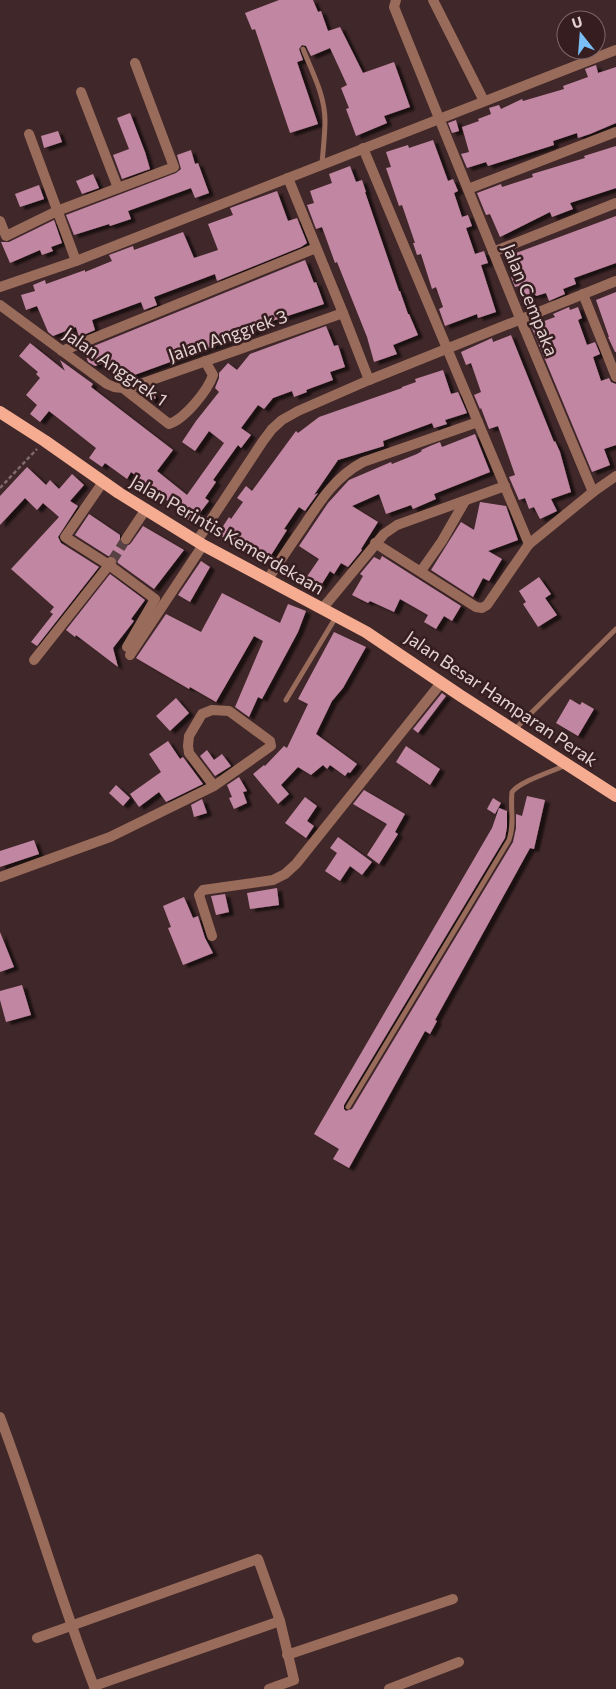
<svg xmlns="http://www.w3.org/2000/svg" width="616" height="1689" font-family="Commissioner,sans-serif">
	<style>
		.building { fill: #c186a2; filter: url(#shadow) }
		.lines { fill: none; stroke-linecap: round; stroke-linejoin: round }
		.street-tunnel { stroke: #584142; stroke-width: 10; stroke-dasharray: 10 5; stroke-linecap: butt }
		.path { stroke: #806a6c; stroke-width: 2.5; stroke-dasharray: 4 2.5; stroke-linecap: butt }
		.lane { stroke: #996b5a; stroke-width: 5 }
		.street { stroke: #996b5a; stroke-width: 10 }
		.primary { stroke: #f6ac90; stroke-width: 12 }
		.labels { text-anchor: middle; stroke-width: 5; stroke-linejoin: round; paint-order: stroke }
		.street-label { font-size: 18px; fill: #e3d2d2; stroke: #361d1f }
	</style>
	<defs>
		<filter id="shadow"><feDropShadow dx="5" dy="3" stdDeviation="1" flood-color="#0009"/></filter>
	</defs>
	<rect width="100%" height="100%" fill="#402729"/>
	<g class="building">
		<polygon points="279,0 313,0 318,12 321,11 328,31 340,27 363,73 394,62 410,107 384,116 387,123 356,136 346,109 349,108 341,88 347,85 330,48 311,56 306,46 302,45 299,49 303,60 297,62 318,124 290,133 255,29 252,30 245,13"/>
		<polygon points="596,65 598,73 616,67 616,123 590,134 578,138 577,133 553,141 554,145 488,166 486,162 467,168 461,154 469,152 462,127 479,121 478,119 491,114 489,108 499,105 501,109 522,99 523,101 564,89 563,86 588,77 585,69"/>
		<polygon points="130,113 145,152 150,169 122,179 113,155 129,149 117,118"/>
		<polygon points="456,120 459,131 452,133 448,123"/>
		<polygon points="58,131 62,142 44,148 41,136"/>
		<polygon points="433,140 448,181 453,179 458,191 454,193 462,217 468,215 472,226 466,228 475,254 484,251 488,263 481,265 496,312 478,318 477,314 445,326 439,309 443,307 436,287 432,289 421,254 417,255 413,243 415,243 402,205 399,206 386,168 391,167 386,152 408,145 409,148"/>
		<polygon points="616,146 616,188 570,203 573,209 552,217 550,212 500,237 490,214 486,215 477,193 501,184 502,187 533,177 532,174 585,158 584,156"/>
		<polygon points="191,150 195,164 198,163 209,193 195,198 191,188 128,211 131,219 110,226 109,224 74,235 66,215 176,173 181,169 177,155"/>
		<polygon points="350,166 356,182 362,180 366,192 365,192 399,291 400,291 408,314 409,314 418,335 393,345 397,354 374,362 367,337 337,262 335,263 322,227 316,229 307,205 314,203 310,191 332,183 329,174"/>
		<polygon points="93,174 99,188 82,194 76,181"/>
		<polygon points="39,185 44,199 20,207 15,194"/>
		<polygon points="277,191 288,221 297,218 307,243 301,247 217,281 215,274 154,297 157,305 144,310 141,302 92,320 95,330 79,337 76,327 53,336 48,332 37,306 26,310 21,295 35,291 33,285 45,280 46,284 85,270 85,272 112,261 109,255 133,246 134,250 183,232 194,258 218,250 208,224 233,215 230,208"/>
		<polygon points="616,216 616,263 574,278 576,284 563,289 565,294 549,301 546,293 536,296 535,294 523,299 519,286 515,287 511,277 515,276 508,256"/>
		<polygon points="54,220 62,243 51,247 53,251 42,255 40,250 10,263 1,242 9,242"/>
		<polygon points="305,260 314,283 316,282 324,304 260,325 261,329 118,381 110,361 95,366 88,362 84,350"/>
		<polygon points="616,292 616,352 615,352 608,337 609,337 596,300"/>
		<polygon points="569,307 570,310 578,307 582,318 578,320 587,345 595,342 600,354 593,357 601,381 609,378 611,382 616,384 616,445 604,449 610,465 592,472 531,326 555,317 553,314"/>
		<polygon points="326,326 334,346 338,345 345,367 330,372 333,380 306,390 307,392 294,397 292,391 273,398 264,409 258,405 241,428 251,435 241,448 238,445 213,480 216,482 205,498 209,501 192,523 177,512 179,510 131,472 127,479 105,463 102,467 89,458 96,448 49,411 40,422 30,414 37,405 26,395 40,378 36,374 38,372 19,356 30,343 65,371 60,360 93,384 91,387 173,450 157,471 187,495 224,443 209,431 195,451 182,442 196,421 219,392 215,388 219,378 219,373 228,363 237,370 250,354"/>
		<polygon points="511,335 554,442 555,441 560,452 571,492 551,499 557,511 540,519 534,507 529,509 525,498 519,500 509,477 515,475 498,426 489,429 481,408 480,409 474,395 481,392 471,363 466,365 461,352 492,338 493,342"/>
		<polygon points="443,370 451,394 458,392 467,413 445,420 447,424 434,428 432,423 383,441 384,446 338,460 314,495 318,493 305,511 299,507 284,529 287,530 268,560 244,544 241,549 218,534 229,517 231,519 243,502 237,498 246,486 252,491 296,431 298,433 319,417 402,388 402,387 416,382 415,379"/>
		<polygon points="150,388 156,398 151,401 140,393"/>
		<polygon points="475,434 490,472 434,494 436,499 413,509 411,505 386,514 379,494 352,506 378,522 361,549 362,550 348,567 341,563 334,574 330,571 320,587 306,578 319,559 299,546 328,503 349,480 391,462 392,464 417,454 422,451 421,450 430,446 440,442 442,447"/>
		<polygon points="27,467 46,485 50,480 59,489 72,474 84,485 70,501 78,506 58,537 61,543 99,567 37,646 31,642 53,614 50,612 54,607 11,569 59,517 43,503 37,510 25,498 0,525 0,496"/>
		<polygon points="480,502 506,506 518,540 488,551 502,559 489,581 483,578 473,597 431,570 461,522 474,530"/>
		<polygon points="89,514 120,535 120,542 123,545 129,545 131,543 143,526 184,550 154,589 118,563 115,557 108,556 75,535"/>
		<polygon points="382,556 461,606 452,621 444,616 436,629 424,622 428,615 400,599 394,612 370,601 368,603 352,595 363,576 360,574 374,557 380,560"/>
		<polygon points="201,561 210,567 190,602 178,595"/>
		<polygon points="110,574 145,600 131,619 134,621 113,648 118,667 76,635 75,637 66,630"/>
		<polygon points="539,577 551,594 545,598 557,615 538,627 523,604 526,602 519,591"/>
		<polygon points="222,593 280,623 288,604 306,611 298,632 262,699 258,697 249,717 235,707 263,641 254,636 216,702 190,687 189,689 136,658 166,614 201,632"/>
		<polygon points="334,632 366,647 343,688 332,701 316,734 357,764 350,773 348,772 345,776 330,765 327,769 323,765 311,775 298,767 281,785 289,794 278,804 253,774 264,765 265,766 284,746 287,748 308,704 298,699"/>
		<polygon points="442,693 446,696 418,733 413,729"/>
		<polygon points="176,698 189,713 170,731 156,716"/>
		<polygon points="570,699 580,705 582,702 594,709 578,736 556,723"/>
		<polygon points="168,741 180,759 183,757 203,784 166,802 159,792 139,807 130,794 161,772 149,754"/>
		<polygon points="406,746 440,769 430,785 396,762"/>
		<polygon points="207,750 214,760 222,754 231,766 215,776 200,756"/>
		<polygon points="239,777 247,791 243,792 247,803 234,809 229,798 232,797 227,785"/>
		<polygon points="116,785 130,798 123,806 109,793"/>
		<polygon points="364,790 405,814 395,832 398,834 379,864 367,855 387,824 353,804"/>
		<polygon points="527,796 545,800 534,849 530,848 435,1020 437,1021 430,1034 425,1031 349,1168 333,1159 339,1149 314,1134 492,828 499,808 507,811 507,827 505,838 344,1105 344,1109 346,1111 352,1109 513,842 516,828 516,814 522,816"/>
		<polygon points="305,797 317,806 307,821 314,826 306,838 285,823"/>
		<polygon points="493,798 501,803 495,814 487,809"/>
		<polygon points="202,799 207,813 194,817 191,805"/>
		<polygon points="338,837 372,862 362,875 350,866 340,881 325,871 337,853 330,848"/>
		<polygon points="34,840 39,854 0,867 0,851"/>
		<polygon points="277,888 279,905 250,909 247,893"/>
		<polygon points="225,894 229,912 216,915 211,896"/>
		<polygon points="184,897 193,918 198,916 205,938 213,953 183,965 168,928 171,927 163,906"/>
		<polygon points="0,932 14,967 0,972"/>
		<polygon points="22,985 31,1015 6,1022 0,1000 0,991"/>
	</g>
	<g class="lines">
		<polyline class="street-tunnel" points="112,561 126,539"/>
		<polyline class="path" points="0,488 37,449"/>
		<g class="lane">
			<path d="M303,49c9,23 22,46 22,72 0,14 -2,29 -3,43"/>
			<polyline points="286,700 336,617"/>
			<polyline points="514,730 616,629"/>
			<path d="M348,1107l161,-267c6,-17 1,-31 3,-48 9,-11 39,-20 54,-27"/>
		</g>
		<g class="street">
			<polyline points="396,0 394,7 520,318 593,492"/>
			<polyline points="433,0 484,101"/>
			<polyline points="81,92 118,188"/>
			<polyline points="29,134 76,261"/>
			<polyline points="363,148 529,544"/>
			<polyline points="288,178 343,313 369,380"/>
			<polyline points="468,189 616,132"/>
			<polyline points="0,221 6,236 57,211 174,167 135,63"/>
			<polyline points="493,252 616,203"/>
			<polyline points="0,287 76,261 616,50"/>
			<polyline points="583,294 616,377"/>
			<path d="M0,305l107,79 7,3 9,1 46,36c16,-5 39,-34 44,-49l-8,-14"/>
			<polyline points="62,351 316,248"/>
			<polyline points="123,388 129,388 343,313"/>
			<polyline points="126,539 146,509"/>
			<polyline points="197,541 263,441 272,429 282,420 298,411 369,380 616,281"/>
			<polyline points="375,543 476,607 482,608 487,605 529,544 593,492 616,476"/>
			<polyline points="111,562 109,565 155,599 127,647"/>
			<polyline points="421,571 442,541 465,501"/>
			<path d="M268,579c12,-18 23,-35 35,-52 17,-26 32,-50 60,-65l115,-40"/>
			<polyline points="322,609 384,534 397,525 505,486"/>
			<polyline points="130,655 203,545"/>
			<polyline points="34,660 109,565 65,537 103,482"/>
			<polyline points="0,877 110,837 214,786 271,746 270,741 229,711 212,710 202,714 189,736 188,746 189,753 214,786"/>
			<polyline points="212,936 199,895 203,890 273,880 285,874 296,864 441,683"/>
			<path d="M0,1417c34,90 60,182 95,272"/>
			<polyline points="37,1638 258,1559 280,1621 294,1680 269,1689"/>
			<polyline points="287,1655 453,1599"/>
			<polyline points="94,1686 280,1621"/>
			<polyline points="389,1689 459,1662"/>
		</g>
		<polyline class="primary" points="0,412 45,441 119,493 203,545 366,632 461,696 616,796"/>
	</g>
	<g class="labels">
		<g class="street-label">
			<text transform="translate(530 300) rotate(68)" y="6">Jalan Cempaka</text>
			<text transform="translate(228 336) rotate(-19)" y="6">Jalan Anggrek 3</text>
			<text transform="translate(115 367) rotate(35)" y="6">Jalan Anggrek 1</text>
			<text transform="translate(227 535) rotate(30)" y="6">Jalan Perintis Kemerdekaan</text>
			<text transform="translate(501 699) rotate(34)" y="6">Jalan Besar Hamparan Perak</text>
		</g>
	</g>
	<g transform="translate(581 35) rotate(343)"><circle r="24" fill="#361d1f" stroke="#7b6567"/>
	<path d="M0-4L9 19L0 12L-9 19Z" fill="#7abff8"/>
	<text y="-8" font-size="14" font-weight="bold" text-anchor="middle" fill="#e3d2d2">U</text>
	</g>
</svg>
